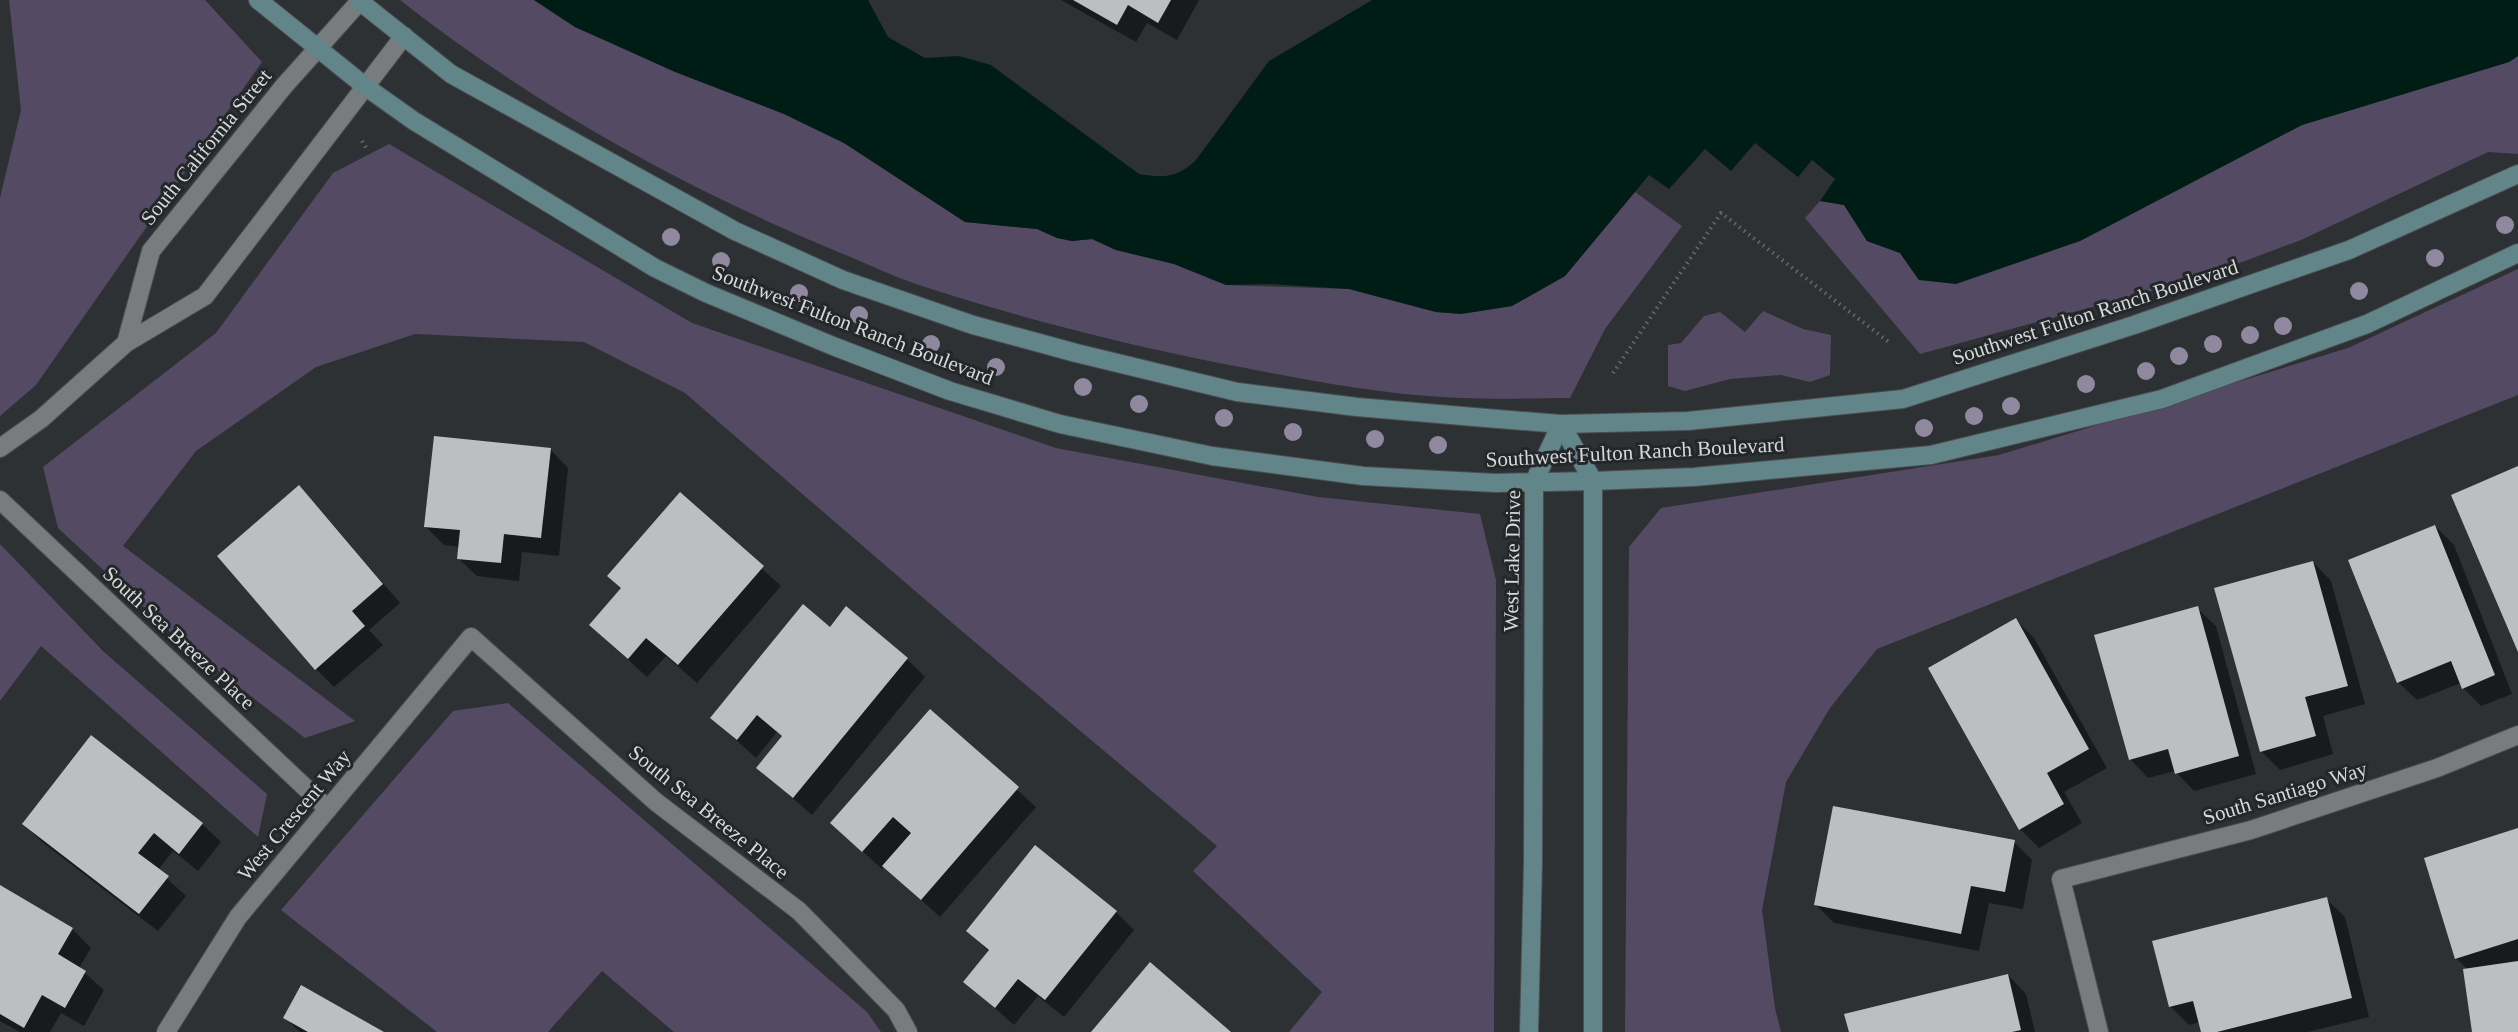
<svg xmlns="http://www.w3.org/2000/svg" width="2518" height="1032" font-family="Georgia,serif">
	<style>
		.green { fill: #554a64 }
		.water { fill: #001d15 }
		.shadow { fill: #0007 }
		.building { fill: #bcbec1 }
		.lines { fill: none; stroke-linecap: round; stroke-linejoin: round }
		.street-casing { stroke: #4c4e50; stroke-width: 20 }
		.secondary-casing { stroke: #4c4e50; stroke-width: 20 }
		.path { stroke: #676a6c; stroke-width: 4; stroke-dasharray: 1.5 4.5; stroke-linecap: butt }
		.street { stroke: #797c7f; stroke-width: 18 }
		.secondary { stroke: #62858a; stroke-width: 18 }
		.tree { fill: #8f889f }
		.labels { text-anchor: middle; stroke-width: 6; stroke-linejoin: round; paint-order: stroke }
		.street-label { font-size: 21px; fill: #d6d8d9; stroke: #242729 }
	</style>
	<rect width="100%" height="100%" fill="#2e3133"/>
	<g class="green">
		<polygon points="9,0 205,0 262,62 36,385 0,416 0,198 21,110"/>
		<path d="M400,0h134l41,27 209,87 60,29 121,79 72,7 20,9 15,3 20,-2 24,11 58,14 52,21 123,4 87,23 25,2 51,-8 53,-30 70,-84 47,34 -77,103 -35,69c-42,0 -85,2 -127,-1 -75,-4 -150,-20 -224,-34 -99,-20 -198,-45 -294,-76 -32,-10 -63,-26 -94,-38 -153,-64 -300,-146 -431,-249z"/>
		<polygon points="2518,56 2518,154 2488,152 2301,240 2202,277 1920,354 1805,218 1820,201 1844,205 1867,241 1900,253 1919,280 2080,241 2302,125 2509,62"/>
		<polygon points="389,144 692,323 1056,448 1318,497 1480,514 1496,580 1494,1032 1289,1032 1322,992 1193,871 1217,846 957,627 685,393 584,342 415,334 316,367 196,451 123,546 355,721 305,738 180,641 58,528 43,467 216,333 333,173"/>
		<polygon points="2518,269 2518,395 1877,649 1830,708 1786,782 1762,910 1775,1008 1781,1032 1625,1032 1629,547 1661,508 1999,455 2348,348"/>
		<polygon points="1763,311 1803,329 1831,335 1830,375 1810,382 1781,375 1730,379 1685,391 1668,386 1668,345 1681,343 1704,316 1720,312 1745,332"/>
		<polygon points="0,544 104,652 267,794 258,837 41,646 0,701"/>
		<polygon points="508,703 867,1012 881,1032 674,1032 602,971 548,1032 437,1032 281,910 453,711"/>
	</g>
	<path class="water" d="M534,0h334l20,37 37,21 34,-2 32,9 148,109c26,4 38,4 57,-14l73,-99 103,-61h1146v56l-9,6 -207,63 -222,116 -124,43 -37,-4 -19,-27 -33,-12 -23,-36 -24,-4 15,-22 -23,-19 -14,17 -43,-34 -24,28 -26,-22 -36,40 -20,-14 -84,101 -53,30 -51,8 -25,-2 -87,-23 -81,-5 -42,1 -52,-21 -58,-14 -24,-11 -20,2 -15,-3 -20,-9 -72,-7 -121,-79 -60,-29 -109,-42 -100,-45z"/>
	<g class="shadow">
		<polygon points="1061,0 1199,0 1177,40 1147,23 1136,42"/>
		<polygon points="550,449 568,468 559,556 522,552 519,581 477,576 458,558 460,547 444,545 426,527"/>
		<polygon points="299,487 317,506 400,603 369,630 383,645 334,687 316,669"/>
		<polygon points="680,494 781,586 697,683 666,656 647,677 610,643"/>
		<polygon points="2435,526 2454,545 2512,694 2481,706 2463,688 2461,683 2417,700 2398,682"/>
		<polygon points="2313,562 2331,581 2365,704 2323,716 2333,754 2280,770 2261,751"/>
		<polygon points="2197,608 2216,626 2256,774 2194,791 2175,771 2148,778 2130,759"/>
		<polygon points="2016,620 2034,638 2107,768 2064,792 2082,823 2039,848 2020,829 1930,668"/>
		<polygon points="830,629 907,659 925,677 812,815 758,768 783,737 777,732 756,758 712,718"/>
		<polygon points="930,711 1036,807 940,917 884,866 882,869 832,823"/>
		<polygon points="91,737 202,824 221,842 198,871 173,851 158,870 186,896 158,931 42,842 24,824"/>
		<polygon points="2518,830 2518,1032 2474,1032 2468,970 2456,958"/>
		<polygon points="2014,842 2032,860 2023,909 1989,903 1979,951 1834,923 1816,905"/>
		<polygon points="0,887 72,929 91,948 79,968 104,990 84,1026 61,1013 50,1032 20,1032 0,1021"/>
		<polygon points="2326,899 2345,917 2369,1017 2308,1032 2202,1032 2200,1022 2189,1025 2170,1006"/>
		<polygon points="1116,912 1134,930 1064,1017 1038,996 1014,1025 965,982 989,952 968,931"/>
		<polygon points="2008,975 2026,994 2035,1032 1850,1032"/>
		<polygon points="285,1018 381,1032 300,1032"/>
	</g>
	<g class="building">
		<polygon points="1073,0 1171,0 1158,23 1128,5 1117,25"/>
		<polygon points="434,436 551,448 541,538 504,534 501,563 457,559 460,530 424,527"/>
		<polygon points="2518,466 2518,652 2451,495"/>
		<polygon points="299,485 383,584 352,611 365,626 315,670 217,556"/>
		<polygon points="680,492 764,566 678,665 646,638 628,659 589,625 621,588 607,576"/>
		<polygon points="2435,525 2495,675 2462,689 2451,661 2397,683 2348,560"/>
		<polygon points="2313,561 2348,686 2305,697 2316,736 2260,752 2214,588"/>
		<polygon points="803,604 830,627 846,606 908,658 793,798 756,768 782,736 757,715 737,740 710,718"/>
		<polygon points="2198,606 2239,756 2175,774 2168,749 2129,760 2094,635"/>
		<polygon points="2016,618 2089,749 2047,773 2064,804 2019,830 1928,668"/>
		<polygon points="930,709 1019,787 921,900 882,866 911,833 893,817 862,852 830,823"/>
		<polygon points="91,735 203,823 179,854 154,833 138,853 169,876 139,914 22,824"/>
		<polygon points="1833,806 2015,840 2005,892 1971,886 1961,934 1814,905"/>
		<polygon points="2518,828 2518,939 2455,959 2424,858"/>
		<polygon points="1035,845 1117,911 1045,1000 1018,979 995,1008 963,982 989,950 966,931"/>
		<polygon points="0,885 73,928 58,954 86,971 65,1008 42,995 24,1028 0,1014"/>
		<polygon points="2327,897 2352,998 2217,1032 2201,1032 2193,1001 2169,1007 2152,941"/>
		<polygon points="2518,961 2518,1032 2472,1032 2463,969"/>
		<polygon points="1150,962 1231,1032 1091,1032"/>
		<polygon points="2008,974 2021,1030 2012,1032 1849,1032 1844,1014"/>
		<polygon points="301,985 384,1032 308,1032 283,1018"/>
	</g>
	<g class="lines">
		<g class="street-casing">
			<g id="street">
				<polyline points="126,343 151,251 284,86 360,1"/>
				<polyline points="0,448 41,419 126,343 205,296 404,36"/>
				<polyline points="0,500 328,809"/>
				<polyline points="166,1032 238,917 471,637 656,802 799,911 896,1010 908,1032"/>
				<polyline points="2099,1032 2061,879 2251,830 2437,768 2518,735"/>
			</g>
		</g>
		<g class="secondary-casing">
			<g id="secondary">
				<polyline points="258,0 366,87 414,121 655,268 706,293 833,346 950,391 1060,424 1212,456 1363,476 1495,483 1593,481 1694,477 1931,455 2162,399 2367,324 2518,253"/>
				<polyline points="358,0 451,74 735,231 843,280 973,325 1076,353 1237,392 1357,407 1486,418 1561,424 1688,421 1903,399 2134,325 2349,250 2518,174"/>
				<polyline points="1561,424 1593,481 1593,1032"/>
				<polyline points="1529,1032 1533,863 1534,482 1561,424"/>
			</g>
		</g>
		<g class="path">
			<polyline points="362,141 368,151"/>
			<polyline points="1613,373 1721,213 1890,343"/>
		</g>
		<use href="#street" class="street"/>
		<use href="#secondary" class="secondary"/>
	</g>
	<g class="tree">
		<circle cx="2505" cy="225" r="9"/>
		<circle cx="671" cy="237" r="9"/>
		<circle cx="2435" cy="258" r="9"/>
		<circle cx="721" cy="261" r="9"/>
		<circle cx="2359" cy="291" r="9"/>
		<circle cx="799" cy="293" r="9"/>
		<circle cx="859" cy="315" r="9"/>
		<circle cx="2283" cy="326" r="9"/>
		<circle cx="2250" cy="335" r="9"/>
		<circle cx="931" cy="344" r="9"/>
		<circle cx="2213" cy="344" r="9"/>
		<circle cx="2179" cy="356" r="9"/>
		<circle cx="996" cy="367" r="9"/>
		<circle cx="2146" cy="371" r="9"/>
		<circle cx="2086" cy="384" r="9"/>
		<circle cx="1083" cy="387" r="9"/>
		<circle cx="1139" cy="404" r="9"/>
		<circle cx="2011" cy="406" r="9"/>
		<circle cx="1974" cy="416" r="9"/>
		<circle cx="1224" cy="418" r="9"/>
		<circle cx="1924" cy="428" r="9"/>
		<circle cx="1293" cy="432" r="9"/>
		<circle cx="1375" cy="439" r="9"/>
		<circle cx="1438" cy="445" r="9"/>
	</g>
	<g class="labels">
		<g class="street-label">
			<text transform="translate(206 147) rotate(-51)" y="7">South California Street</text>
			<text transform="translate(2095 312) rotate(-18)" y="7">Southwest Fulton Ranch Boulevard</text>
			<text transform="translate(853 325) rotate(21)" y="7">Southwest Fulton Ranch Boulevard</text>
			<text transform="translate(1635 452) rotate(-3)" y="7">Southwest Fulton Ranch Boulevard</text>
			<text transform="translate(1512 561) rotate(-89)" y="7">West Lake Drive</text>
			<text transform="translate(179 638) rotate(43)" y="7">South Sea Breeze Place</text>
			<text transform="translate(2285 793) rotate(-17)" y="7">South Santiago Way</text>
			<text transform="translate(709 812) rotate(39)" y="7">South Sea Breeze Place</text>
			<text transform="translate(294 815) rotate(-50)" y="7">West Crescent Way</text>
		</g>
	</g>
</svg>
